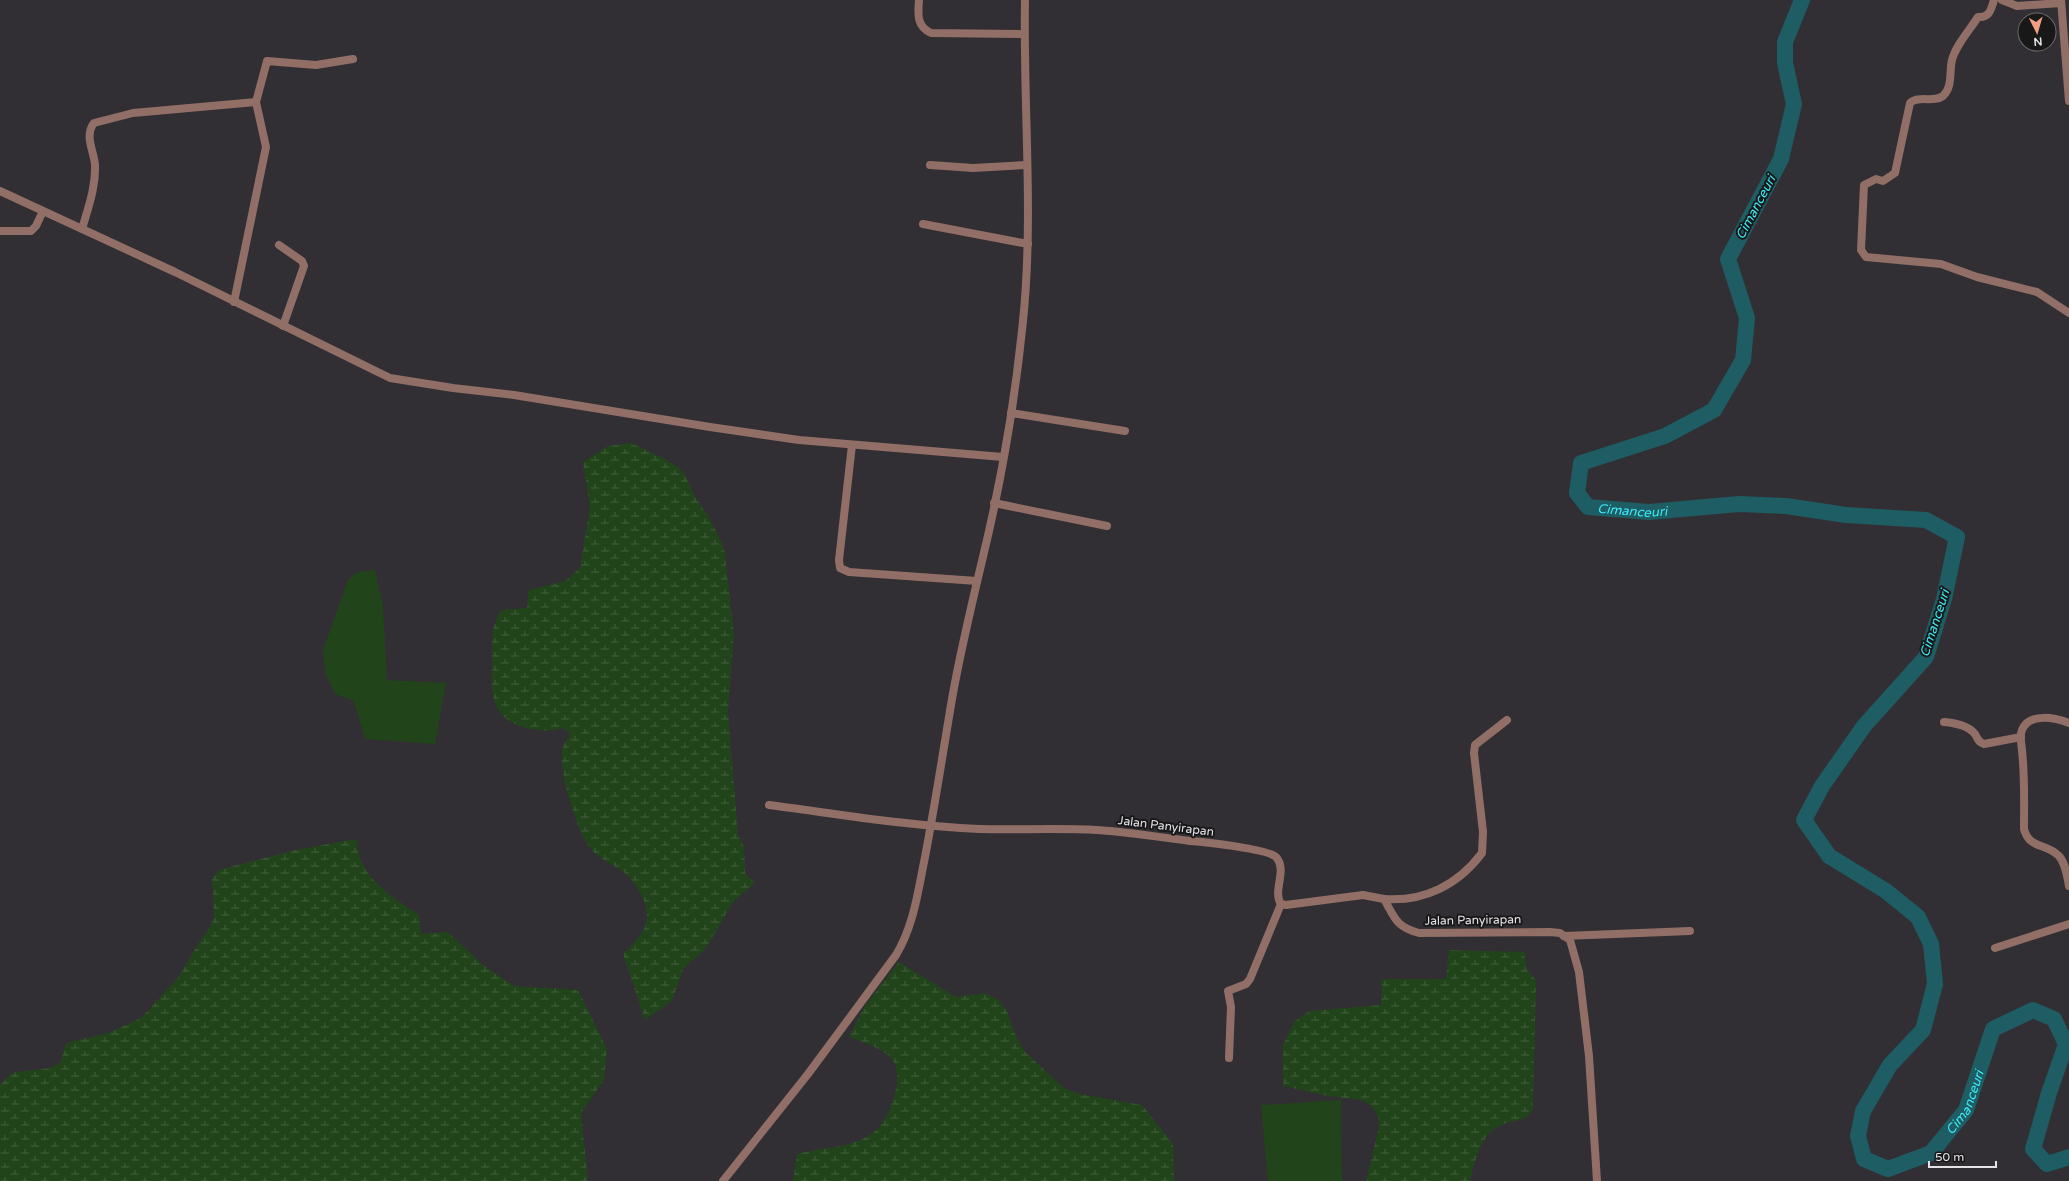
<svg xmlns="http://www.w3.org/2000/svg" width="2069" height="1181" font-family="'Varela Round',sans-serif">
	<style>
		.grass { fill: #22441b }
		.wetland { fill: url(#wetland-marsh) }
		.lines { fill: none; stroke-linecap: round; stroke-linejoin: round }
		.river { stroke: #1e5d63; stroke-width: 16 }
		.minor { stroke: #916e66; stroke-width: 8 }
		.labels { text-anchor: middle; stroke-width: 4; stroke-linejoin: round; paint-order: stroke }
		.street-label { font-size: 12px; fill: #e5e3e6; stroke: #191819 }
		.water-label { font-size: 13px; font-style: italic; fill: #3debf9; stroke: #191819 }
	</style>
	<defs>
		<pattern id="wetland-marsh" width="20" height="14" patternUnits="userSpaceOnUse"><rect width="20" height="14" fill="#22441b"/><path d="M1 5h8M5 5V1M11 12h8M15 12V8" fill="none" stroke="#425f3c"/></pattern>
	</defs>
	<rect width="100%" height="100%" fill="#312f33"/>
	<g class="grass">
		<polygon points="375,570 383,606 387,680 446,683 435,744 365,739 354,701 335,694 325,673 323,650 348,580 358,572"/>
		<polygon points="1341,1100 1342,1181 1268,1181 1261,1105"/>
	</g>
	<g class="wetland">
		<path d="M631,443l34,16 14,9 7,9 9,20 15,22 14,29 10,85 -6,78 10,124 6,12 1,26 10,10 -22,19 -27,46 -23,21 -11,32 -27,19 -22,-66c7,-7 15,-15 20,-23 12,-21 -6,-49 -22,-61 -10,-7 -22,-11 -30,-21 -14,-16 -31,-74 -29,-95 0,-7 3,-12 7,-17v-5l-6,-4c-23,7 -59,0 -68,-25 -5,-14 -3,-31 -3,-46 0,-20 -1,-29 9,-47l26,-2 2,-18 36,-9 15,-13 10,-61 -7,-45 25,-16z"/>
		<path d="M356,839c3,39 33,55 63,76l2,19 27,-2 35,33 31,21 64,4 29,59 -3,31 -23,33 7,68h-588v-96l11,-11 5,-2 34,-4 10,-5 6,-20 45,-11 24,-11 9,-6 34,-37 20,-34 12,-17 4,-10 -2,-38 6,-9 77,-20z"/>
		<path d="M1449,950l75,2 3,18 9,10 -3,128c-7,17 -27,11 -39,21 -16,13 -19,33 -24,52h-104l13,-54 -1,-11 -6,-10 -10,-6 -35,-4 -44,-10v-41l11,-23 15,-11 72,-6 1,-26h64z"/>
		<path d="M899,962l57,35 28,-4 15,7 8,11 8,23 9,17 40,37 16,6 62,11 31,39 1,37h-381l4,-27c22,-6 52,-6 71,-18 14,-8 19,-19 24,-33 16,-46 -5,-52 -43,-66l16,-31z"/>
	</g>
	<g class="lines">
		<path class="river" id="s1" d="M1802,0l-17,42v21l9,41 -13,55 -53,100 19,59 -4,42 -29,50 -49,26 -84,27 -4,30 11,14 61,5 90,-8 47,2 60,9 80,5 31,17 -13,62 -18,58 -62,69 -42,60 -18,34 25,36 57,35 32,26 13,27 4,40 -12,46 -33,35 -27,46 -5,25 6,23 24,10 43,-16 35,-43 27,-81 40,-19 21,9 12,25 -17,49 -16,56 14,15 22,-7"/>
		<g class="minor">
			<path d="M919,0c-1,13 -3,26 12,33l93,1"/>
			<path d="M1994,0c-3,9 -4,18 -16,17 -9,14 -22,28 -26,43 -3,12 1,27 -9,36 -9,7 -25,-1 -33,7l-15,70 -12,8 -7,-2 -12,6 -3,65 5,7 75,7 36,13 60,15 32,21"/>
			<polyline points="2002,0 2017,6 2061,3"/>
			<polyline points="2061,0 2069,101"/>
			<polyline points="930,165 973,168 1027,165"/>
			<polyline points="0,191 175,272 390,378 453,388 514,395 710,427 799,440 1003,457"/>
			<polyline points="923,224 1028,244"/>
			<path d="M82,229c6,-21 14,-42 13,-64 -1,-14 -11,-29 -1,-42l39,-10 123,-11"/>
			<polyline points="0,231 31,231 36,226 43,211"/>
			<polyline points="279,245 302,261 304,266 283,326"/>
			<polyline points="234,302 266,147 256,102 267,61 316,65 353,59"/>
			<polyline points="1011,413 1125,431"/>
			<polyline points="852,445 839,560 840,568 849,572 977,581"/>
			<polyline points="994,503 1107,526"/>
			<path d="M1944,722c11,1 24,3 31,12 3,5 3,8 9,10l37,-7"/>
			<path d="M2069,723c-13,-5 -40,-11 -47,7 -3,6 0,15 0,21 3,26 2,52 2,78 5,20 22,14 35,27 7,8 8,20 10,30"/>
			<path d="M769,805c69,9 140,21 210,24 39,1 79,-1 118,1 31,2 62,7 93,11 15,1 78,8 86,16 12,13 -4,34 5,47l5,1 77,-10 21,4c11,19 12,28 35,34l131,-1 10,1 10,7 9,32 10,84 8,125"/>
			<path d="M1384,899c40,3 74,-14 98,-46l1,-21 -9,-79 1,-8 32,-25"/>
			<polyline points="1564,936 1690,931"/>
			<polyline points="1995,948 2069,924"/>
			<polyline points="1229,1058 1231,1007 1228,991 1246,984 1250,979 1281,904"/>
			<path d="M723,1181l85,-107 88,-119c18,-30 22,-64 29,-98 10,-52 18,-105 27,-158 8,-46 19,-92 30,-138 19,-78 33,-160 41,-240 11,-107 0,-214 2,-321"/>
		</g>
	</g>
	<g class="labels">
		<g class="street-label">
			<text transform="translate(1166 826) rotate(7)" y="4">Jalan Panyirapan</text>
			<text transform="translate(1473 920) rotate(-1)" y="4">Jalan Panyirapan</text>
		</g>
		<g class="water-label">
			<text transform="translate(1755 207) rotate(-62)" y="5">Cimanceuri</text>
			<text dy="5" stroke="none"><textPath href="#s1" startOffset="676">Cimanceuri</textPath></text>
			<text transform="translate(1934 623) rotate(-72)" y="5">Cimanceuri</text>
			<text dy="5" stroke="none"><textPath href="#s1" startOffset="1889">Cimanceuri</textPath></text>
		</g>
	</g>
	<g transform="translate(2037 32) rotate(175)"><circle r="19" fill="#191819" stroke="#6b696b"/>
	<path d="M0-3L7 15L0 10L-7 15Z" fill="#f3a082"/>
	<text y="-6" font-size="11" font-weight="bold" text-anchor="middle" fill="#e5e3e6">N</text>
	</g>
	<path d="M1929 1161v6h67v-6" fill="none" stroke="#e5e3e6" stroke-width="2"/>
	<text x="1935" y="1161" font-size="12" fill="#e5e3e6" stroke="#191819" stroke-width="3" paint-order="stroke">50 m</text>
</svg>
